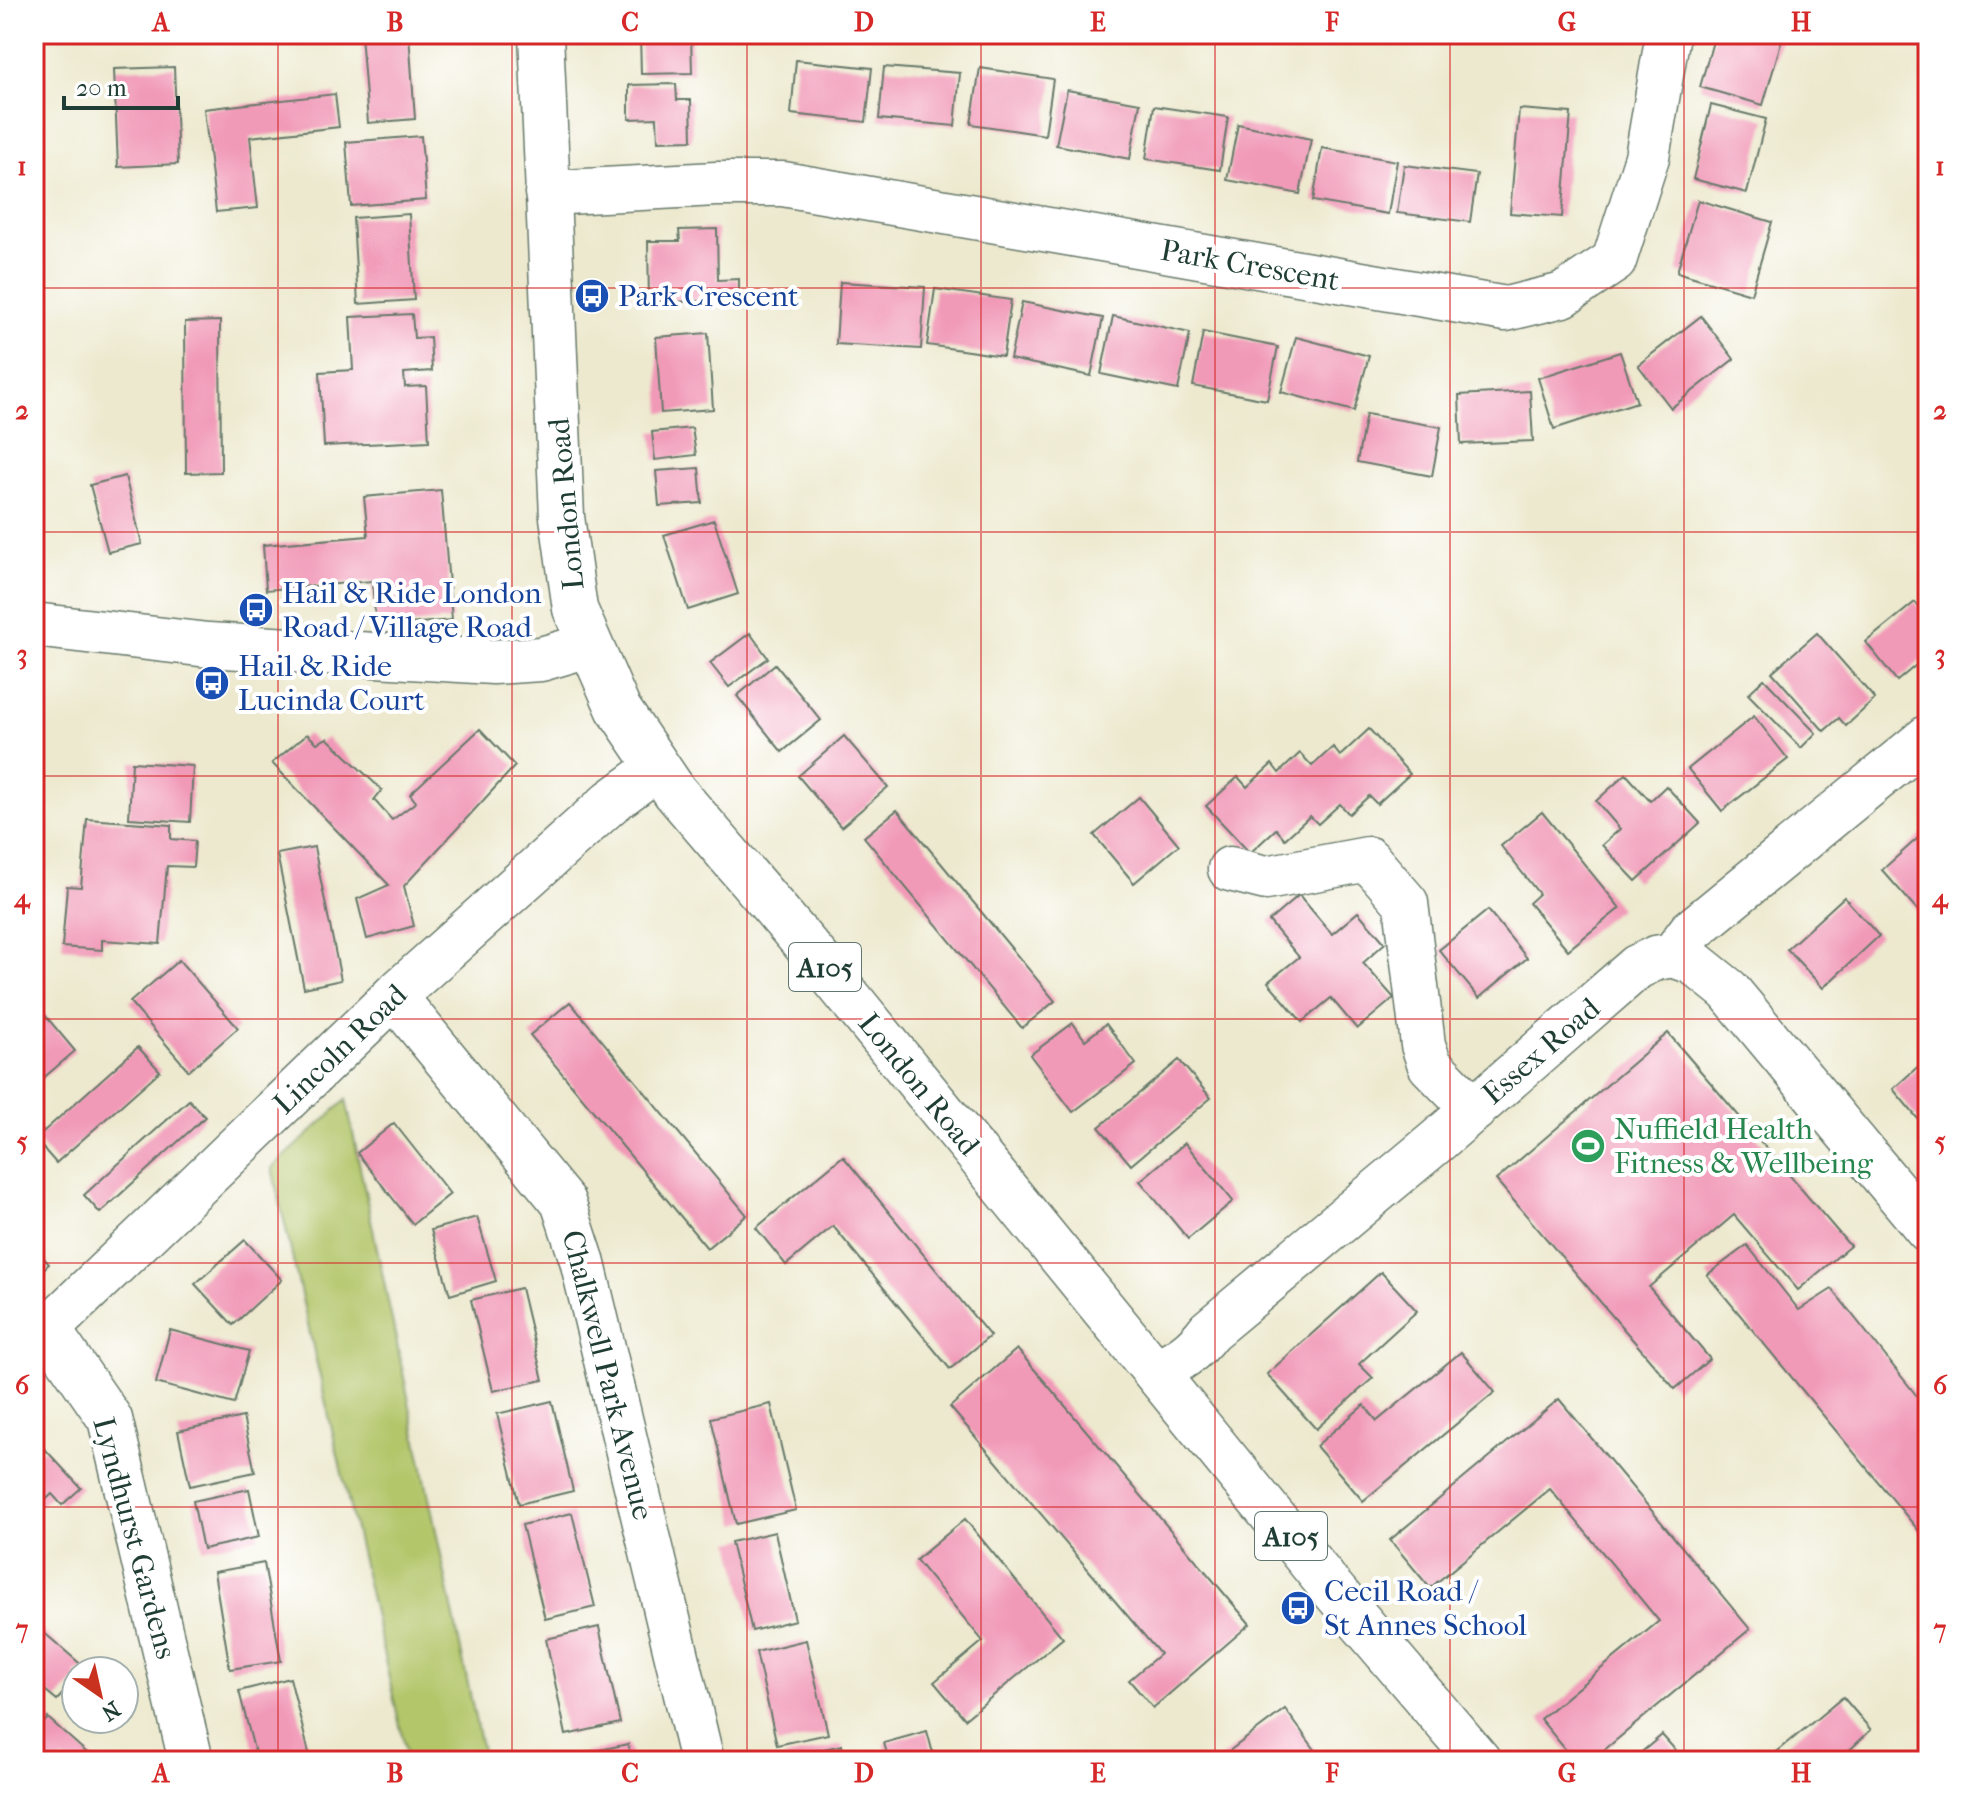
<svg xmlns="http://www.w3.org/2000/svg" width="1962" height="1795" font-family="'IM FELL French Canon',serif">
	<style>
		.green { fill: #b3c66a; stroke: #69824f; stroke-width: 2 }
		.building { fill: #f19ab8 }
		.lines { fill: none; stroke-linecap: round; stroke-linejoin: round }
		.minor-casing { stroke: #67796a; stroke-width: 47 }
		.major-casing { stroke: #67796a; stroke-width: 47 }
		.minor { stroke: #fff; stroke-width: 44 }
		.major { stroke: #fff; stroke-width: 44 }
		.grid { fill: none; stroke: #d62828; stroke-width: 2; stroke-opacity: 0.55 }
		.labels { text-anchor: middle; stroke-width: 8; stroke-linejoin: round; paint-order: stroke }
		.shield { fill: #fff; stroke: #627771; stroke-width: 2 }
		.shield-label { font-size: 28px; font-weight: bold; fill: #1f3d34 }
		.street-label { font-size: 30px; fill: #1f3d34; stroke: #fff }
		.transit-label { font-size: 30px; fill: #164399; stroke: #fff; text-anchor: start }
		.leisure-label { font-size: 30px; fill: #27864d; stroke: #fff; text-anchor: start }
		.neatline { fill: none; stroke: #d62828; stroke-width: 3 }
		.grid-label { font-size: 26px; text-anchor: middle; font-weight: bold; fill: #d62828 }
	</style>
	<rect width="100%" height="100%" fill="#fff"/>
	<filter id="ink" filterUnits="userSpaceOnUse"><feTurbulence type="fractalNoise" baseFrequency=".0125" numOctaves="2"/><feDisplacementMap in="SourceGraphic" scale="16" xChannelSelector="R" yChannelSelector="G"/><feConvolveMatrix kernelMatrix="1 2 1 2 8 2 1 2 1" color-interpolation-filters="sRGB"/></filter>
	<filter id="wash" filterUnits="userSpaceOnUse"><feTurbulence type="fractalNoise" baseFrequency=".006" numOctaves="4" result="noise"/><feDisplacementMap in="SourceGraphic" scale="32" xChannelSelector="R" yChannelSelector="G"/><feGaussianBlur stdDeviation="1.8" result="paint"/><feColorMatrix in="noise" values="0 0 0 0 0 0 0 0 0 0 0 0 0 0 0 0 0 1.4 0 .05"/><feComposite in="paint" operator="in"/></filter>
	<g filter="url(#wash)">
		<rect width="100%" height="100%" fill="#ede9cf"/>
		<polygon class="green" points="346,1100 484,1761 408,1761 272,1168"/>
		<g id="blocks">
			<g class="building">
				<polygon points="361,34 409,34 415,119 368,123"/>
				<polygon points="640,34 691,34 692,73 641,74"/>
				<polygon points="1715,34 1783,36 1763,105 1700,87"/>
				<polygon points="796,60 872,68 866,122 791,114"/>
				<polygon points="174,67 178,164 118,167 114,69"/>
				<polygon points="884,67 960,73 955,126 879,119"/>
				<polygon points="980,68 1053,79 1045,135 971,124"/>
				<polygon points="676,84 677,100 691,100 692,140 658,141 657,118 629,119 629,85"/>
				<polygon points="1067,90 1140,103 1130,159 1056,145"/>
				<polygon points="335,94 339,127 250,137 258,208 216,212 204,109"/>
				<polygon points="1711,105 1766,119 1747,193 1693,179"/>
				<polygon points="1154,106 1228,117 1220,170 1146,159"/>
				<polygon points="1519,109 1571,113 1562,217 1510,213"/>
				<polygon points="1238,124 1311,139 1300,194 1227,180"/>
				<polygon points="421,136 426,200 351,206 346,142"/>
				<polygon points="1322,148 1397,161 1388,214 1313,201"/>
				<polygon points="1404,165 1477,174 1470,222 1397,213"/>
				<polygon points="1698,200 1772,222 1751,294 1677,272"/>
				<polygon points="409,214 414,300 358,304 353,218"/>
				<polygon points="717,229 718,280 739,279 739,301 649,302 648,241 680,241 679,230"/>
				<polygon points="840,282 925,287 921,349 836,344"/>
				<polygon points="935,289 1011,300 1003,356 927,345"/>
				<polygon points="1022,302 1103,318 1091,376 1010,359"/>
				<polygon points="412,314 414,338 430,337 432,371 404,373 405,387 426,386 429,441 324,446 320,372 353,370 350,317"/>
				<polygon points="1113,316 1190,333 1178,390 1101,374"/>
				<polygon points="1701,316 1734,359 1671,408 1638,365"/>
				<polygon points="220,321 221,472 186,473 185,322"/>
				<polygon points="1203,332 1278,347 1267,400 1193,386"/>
				<polygon points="708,333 713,409 661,413 656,337"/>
				<polygon points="1296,337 1369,356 1354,411 1281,392"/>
				<polygon points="1620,352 1637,402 1554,429 1538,378"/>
				<polygon points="1530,391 1533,441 1461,444 1459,395"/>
				<polygon points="1366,414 1441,427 1432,476 1357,462"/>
				<polygon points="692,428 696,455 655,460 652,432"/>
				<polygon points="699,468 702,503 659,506 656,471"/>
				<polygon points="125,476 142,544 108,552 90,485"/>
				<polygon points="441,490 452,620 376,627 372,581 266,590 263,545 368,536 364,497"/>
				<polygon points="714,520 738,594 688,610 664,535"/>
				<polygon points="1915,602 1928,618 1928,655 1897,681 1866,642"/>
				<polygon points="750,633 768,658 729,687 710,663"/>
				<polygon points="1817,633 1875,699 1846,726 1839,718 1824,731 1772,672"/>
				<polygon points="775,664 821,720 782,752 737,696"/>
				<polygon points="1764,679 1816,733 1801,748 1748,694"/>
				<polygon points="1754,716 1788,759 1722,811 1688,769"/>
				<polygon points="480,729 515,766 404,886 414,926 367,939 357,899 389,885 272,763 307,734 317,743 327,738 382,790 374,800 392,820 416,802 410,794"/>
				<polygon points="1369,729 1410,774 1377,804 1369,796 1349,814 1340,804 1318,824 1310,816 1285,839 1276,829 1250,853 1206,806 1238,777 1247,787 1272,764 1279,773 1300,753 1312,766 1333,747 1340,756"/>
				<polygon points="844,736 888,787 841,827 798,776"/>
				<polygon points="132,762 193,766 190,822 129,818"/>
				<polygon points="1626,774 1650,801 1666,786 1700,823 1636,881 1602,845 1620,829 1596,801"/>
				<polygon points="1139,797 1179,845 1134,883 1094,835"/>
				<polygon points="897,810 1055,1001 1022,1028 864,837"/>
				<polygon points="1542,812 1620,908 1568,950 1529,903 1539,894 1501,846"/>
				<polygon points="87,819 171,825 171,839 195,841 193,867 167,866 160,944 102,940 102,950 62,947 67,886 81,887"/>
				<polygon points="1928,829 1928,907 1921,914 1882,870"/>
				<polygon points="314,847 341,980 304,988 277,854"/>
				<polygon points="1299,895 1332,934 1358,912 1385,943 1363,963 1394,998 1357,1029 1331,998 1302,1022 1268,982 1299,957 1269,921"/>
				<polygon points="1844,897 1879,936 1823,988 1787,949"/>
				<polygon points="1488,910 1527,958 1479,998 1439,950"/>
				<polygon points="179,960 238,1028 189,1071 130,1002"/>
				<polygon points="34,1002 75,1051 34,1086"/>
				<polygon points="570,1002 747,1215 707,1248 530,1035"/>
				<polygon points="1073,1023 1085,1040 1106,1024 1136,1064 1073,1112 1030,1055"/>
				<polygon points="1668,1033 1850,1246 1798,1290 1734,1215 1649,1287 1710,1359 1675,1389 1496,1180"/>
				<polygon points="138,1047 160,1071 56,1163 35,1139"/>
				<polygon points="1179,1060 1211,1098 1131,1165 1099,1127"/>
				<polygon points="1923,1062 1928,1067 1928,1131 1893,1089"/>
				<polygon points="189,1100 205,1117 100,1213 84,1195"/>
				<polygon points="394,1123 450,1194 413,1224 357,1153"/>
				<polygon points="1185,1143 1233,1201 1188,1239 1140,1181"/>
				<polygon points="843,1156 990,1336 950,1369 833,1226 786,1265 756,1228"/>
				<polygon points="477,1217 496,1281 450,1295 431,1230"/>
				<polygon points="245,1240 282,1280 233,1325 195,1284"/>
				<polygon points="1747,1245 1799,1310 1832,1289 1928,1410 1928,1542 1707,1275"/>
				<polygon points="34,1247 49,1264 34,1278"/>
				<polygon points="1381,1272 1417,1311 1359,1364 1373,1378 1316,1429 1267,1374"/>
				<polygon points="521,1288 543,1380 493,1391 471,1300"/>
				<polygon points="170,1330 249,1351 234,1404 156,1383"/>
				<polygon points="1017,1349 1250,1624 1153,1708 1129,1680 1160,1654 950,1407"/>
				<polygon points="1461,1352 1495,1392 1363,1501 1316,1446 1364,1405 1377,1421"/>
				<polygon points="1559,1399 1750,1629 1591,1761 1575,1761 1540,1719 1659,1621 1550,1489 1430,1588 1390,1540"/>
				<polygon points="552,1401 573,1491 519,1504 497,1414"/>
				<polygon points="771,1404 796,1510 736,1524 711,1418"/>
				<polygon points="243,1417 255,1472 190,1486 178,1431"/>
				<polygon points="44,1448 81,1488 62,1505 52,1494 34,1511 34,1457"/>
				<polygon points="249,1489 259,1537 203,1549 193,1501"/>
				<polygon points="572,1513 595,1607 545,1619 522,1525"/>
				<polygon points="965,1519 1063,1638 965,1719 934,1682 983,1641 916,1560"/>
				<polygon points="775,1532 795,1620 752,1631 731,1542"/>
				<polygon points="264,1563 281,1661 230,1669 214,1572"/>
				<polygon points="34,1624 85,1668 83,1671 76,1671 76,1679 57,1700 34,1681"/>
				<polygon points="599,1627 620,1723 566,1735 546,1639"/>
				<polygon points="806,1640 828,1734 777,1745 756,1652"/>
				<polygon points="290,1678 311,1761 257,1761 239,1691"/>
				<polygon points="1843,1697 1871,1730 1838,1761 1766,1761"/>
				<polygon points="1285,1709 1316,1751 1302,1761 1216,1761"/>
				<polygon points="48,1718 96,1761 34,1761 34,1733"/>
				<polygon points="927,1731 935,1761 889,1761 884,1743"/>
				<polygon points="1662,1735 1685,1761 1631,1761"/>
				<polygon points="628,1744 632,1761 573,1761 571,1756"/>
				<polygon points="842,1745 845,1761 784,1761 783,1758"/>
			</g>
		</g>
	</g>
	<g filter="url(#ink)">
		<use href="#blocks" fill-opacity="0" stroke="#67796a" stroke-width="2"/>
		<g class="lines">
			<g class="minor-casing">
				<g id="minor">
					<polyline points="547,193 716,184 783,184 1506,309 1563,295 1614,261 1647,157 1668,34"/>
					<polyline points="34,625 208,645 493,662 541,659 589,645"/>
					<polyline points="1230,869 1266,878 1368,859 1406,903 1423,1045 1430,1065 1474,1110"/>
					<polyline points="1673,955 1693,962 1728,990 1928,1230"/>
					<polyline points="394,996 563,1202 582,1260 702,1761"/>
					<polyline points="48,1329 110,1419 191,1761"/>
					<polyline points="34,1342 394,996 612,801 657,768"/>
					<path d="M1156,1370c22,-7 39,-20 53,-39l227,-189 201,-175 19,-9 17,-3 17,-23 238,-195"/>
				</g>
			</g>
			<g class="major-casing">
				<polyline id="major" points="541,34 562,517 575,609 618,708 675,792 822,964 1328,1584 1479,1761"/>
			</g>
			<use href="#minor" class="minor"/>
			<use href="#major" class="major"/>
		</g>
	</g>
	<path class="grid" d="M278,34v1727M512,34v1727M747,34v1727M981,34v1727M1215,34v1727M1450,34v1727M1684,34v1727M34,288h1894M34,532h1894M34,776h1894M34,1019h1894M34,1263h1894M34,1507h1894"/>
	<defs>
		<g id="bus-disc" transform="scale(1.8)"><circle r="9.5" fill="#1a4fb4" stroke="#fff"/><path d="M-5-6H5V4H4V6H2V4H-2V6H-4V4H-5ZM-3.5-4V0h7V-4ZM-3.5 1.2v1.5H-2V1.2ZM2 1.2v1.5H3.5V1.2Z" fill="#fff"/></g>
		<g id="stadium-disc" transform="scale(1.8)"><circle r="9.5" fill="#2e9e5b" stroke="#fff"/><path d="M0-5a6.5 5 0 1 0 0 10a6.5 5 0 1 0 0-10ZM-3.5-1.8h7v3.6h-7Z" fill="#fff"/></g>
	</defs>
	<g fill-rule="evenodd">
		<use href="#bus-disc" x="592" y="296"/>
		<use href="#bus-disc" x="256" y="610"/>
		<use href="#bus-disc" x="212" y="683"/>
		<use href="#stadium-disc" x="1588" y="1146"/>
		<use href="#bus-disc" x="1298" y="1608"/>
	</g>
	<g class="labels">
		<g class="shield">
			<rect x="789" y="943" width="72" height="48" rx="6"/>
			<rect x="1255" y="1512" width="72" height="48" rx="6"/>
		</g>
		<g class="shield-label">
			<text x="825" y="977">A105</text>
			<text x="1291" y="1546">A105</text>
		</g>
		<g class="street-label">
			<text transform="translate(1250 265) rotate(10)" y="10">Park Crescent</text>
			<text transform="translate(566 504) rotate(-95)" y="10">London Road</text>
			<text transform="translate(340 1049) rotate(-44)" y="10">Lincoln Road</text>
			<text transform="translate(1541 1051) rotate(-41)" y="10">Essex Road</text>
			<text transform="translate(919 1084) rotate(51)" y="10">London Road</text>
			<text transform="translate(608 1375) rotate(76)" y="10">Chalkwell Park Avenue</text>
			<text transform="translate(135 1538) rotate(75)" y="10">Lyndhurst Gardens</text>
		</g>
		<g class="transit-label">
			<text x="618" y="306">Park Crescent</text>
			<text x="282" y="603">Hail &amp; Ride London<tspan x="282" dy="34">Road / Village Road</tspan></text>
			<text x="238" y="676">Hail &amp; Ride<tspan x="238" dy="34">Lucinda Court</tspan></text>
			<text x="1324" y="1601">Cecil Road /<tspan x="1324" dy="34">St Annes School</tspan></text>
		</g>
		<g class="leisure-label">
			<text x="1614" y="1139">Nuffield Health<tspan x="1614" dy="34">Fitness &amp; Wellbeing</tspan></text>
		</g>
	</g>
	<rect width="1962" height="1795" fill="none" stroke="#fff" stroke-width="88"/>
	<g transform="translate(100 1695) rotate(146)"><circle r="38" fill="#ffffff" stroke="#a5b1ae" stroke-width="2"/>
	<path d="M0-6L14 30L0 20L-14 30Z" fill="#c8321e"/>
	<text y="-12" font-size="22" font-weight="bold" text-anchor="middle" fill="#1f3d34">N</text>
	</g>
	<path d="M64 96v12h114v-12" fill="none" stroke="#1f3d34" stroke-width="4"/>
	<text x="76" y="96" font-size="24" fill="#1f3d34" stroke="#ffffff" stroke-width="6" paint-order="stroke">20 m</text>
	<rect x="44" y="44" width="1874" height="1707" class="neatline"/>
	<g class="grid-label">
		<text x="161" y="31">A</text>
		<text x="395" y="31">B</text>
		<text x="630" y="31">C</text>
		<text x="864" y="31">D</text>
		<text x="1098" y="31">E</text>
		<text x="1332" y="31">F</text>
		<text x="1567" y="31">G</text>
		<text x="1801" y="31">H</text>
		<text x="22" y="175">1</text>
		<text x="1940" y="175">1</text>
		<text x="22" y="419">2</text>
		<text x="1940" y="419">2</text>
		<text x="22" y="663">3</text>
		<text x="1940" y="663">3</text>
		<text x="22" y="907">4</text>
		<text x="1940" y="907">4</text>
		<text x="22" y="1150">5</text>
		<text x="1940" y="1150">5</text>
		<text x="22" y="1394">6</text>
		<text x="1940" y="1394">6</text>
		<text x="22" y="1638">7</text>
		<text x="1940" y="1638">7</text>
		<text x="161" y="1782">A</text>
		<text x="395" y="1782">B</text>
		<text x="630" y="1782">C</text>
		<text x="864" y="1782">D</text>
		<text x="1098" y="1782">E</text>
		<text x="1332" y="1782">F</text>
		<text x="1567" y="1782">G</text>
		<text x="1801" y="1782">H</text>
	</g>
</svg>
